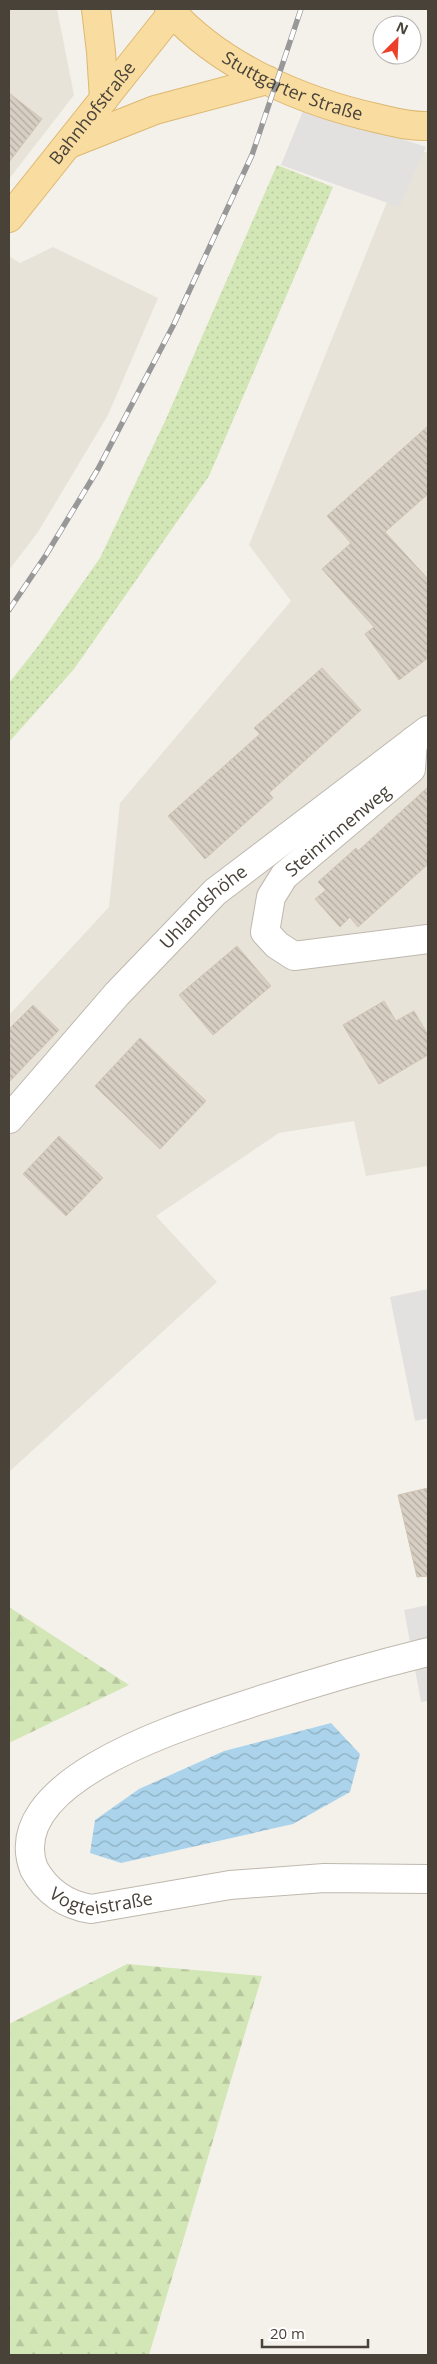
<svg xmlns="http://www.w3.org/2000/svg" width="437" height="2364" font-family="'Open Sans',sans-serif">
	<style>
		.residential { fill: #e8e3d9 }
		.grass { fill: url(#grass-dots) }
		.forest { fill: url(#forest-firs) }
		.parking { fill: #e3e1df }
		.water { fill: url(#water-waves) }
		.building { fill: url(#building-back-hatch); stroke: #d0c4b4 }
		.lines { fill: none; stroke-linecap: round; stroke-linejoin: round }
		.minor-casing { stroke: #bfb8ad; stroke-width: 30 }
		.major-casing { stroke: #ddb870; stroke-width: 30 }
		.minor { stroke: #fff; stroke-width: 28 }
		.major { stroke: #f8dca0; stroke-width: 28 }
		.rail-casing { stroke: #989898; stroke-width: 5.5 }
		.rail { stroke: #fff; stroke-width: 4; stroke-dasharray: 11; stroke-linecap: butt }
		.labels { text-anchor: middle; stroke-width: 5; stroke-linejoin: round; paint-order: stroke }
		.street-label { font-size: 18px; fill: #484239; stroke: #fff }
	</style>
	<defs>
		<pattern id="grass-dots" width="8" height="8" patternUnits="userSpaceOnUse" patternTransform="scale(1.25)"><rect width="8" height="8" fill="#d2e6b6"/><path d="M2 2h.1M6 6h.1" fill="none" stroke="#b6c69d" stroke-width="1.8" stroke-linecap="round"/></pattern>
		<pattern id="forest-firs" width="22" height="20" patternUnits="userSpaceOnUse" patternTransform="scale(1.25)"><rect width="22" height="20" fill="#d2e6b6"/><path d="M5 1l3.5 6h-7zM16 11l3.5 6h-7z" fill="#b6c69d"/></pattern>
		<pattern id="water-waves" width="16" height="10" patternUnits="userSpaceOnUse" patternTransform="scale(1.25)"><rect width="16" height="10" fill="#abd4ec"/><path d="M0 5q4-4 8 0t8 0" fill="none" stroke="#8daec0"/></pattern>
		<pattern id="building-back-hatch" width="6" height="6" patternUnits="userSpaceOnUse" patternTransform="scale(1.25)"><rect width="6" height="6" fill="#d8cfc4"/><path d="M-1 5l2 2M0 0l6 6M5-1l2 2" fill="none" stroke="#b1aaa0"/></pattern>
	</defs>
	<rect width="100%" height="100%" fill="#f4f1eb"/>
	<g class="residential">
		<polygon points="9,9 57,9 74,95 9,179"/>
		<polygon points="409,147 428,153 428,1166 366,1176 354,1121 279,1133 156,1216 217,1282 9,1472 9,1015 109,907 120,803 291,601 249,545"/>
		<polygon points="53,247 158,298 108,415 38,532 9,570 9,256 20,263"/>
	</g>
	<polygon class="grass" points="277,165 333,187 209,476 74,669 9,742 9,683 39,645 100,558 166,419"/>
	<g class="forest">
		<polygon points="9,1607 129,1685 9,1743"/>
		<polygon points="127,1964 262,1976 149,2355 9,2355 9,2024"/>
	</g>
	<g class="parking">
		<polygon points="305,106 426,147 399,207 281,165"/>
		<polygon points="428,1289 428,1418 415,1421 390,1297"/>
		<polygon points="428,1605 428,1701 421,1702 404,1610"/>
	</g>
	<polygon class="water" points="331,1723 360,1754 350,1792 293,1824 121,1863 90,1853 95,1820 139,1789 224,1751"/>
	<g class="building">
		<polygon points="9,93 42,119 9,162"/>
		<polygon points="428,426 428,494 385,532 428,579 428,658 399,680 365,634 374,627 322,569 351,543 327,516"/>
		<polygon points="322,668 361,710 269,793 273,798 205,859 168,816 260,734 254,728"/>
		<polygon points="428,787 428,864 358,927 350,917 340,927 315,899 326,890 318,882 356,848 358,851"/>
		<polygon points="237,946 271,986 213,1035 179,995"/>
		<polygon points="384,1001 396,1021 414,1011 428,1035 428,1055 379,1084 343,1025"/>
		<polygon points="33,1005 59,1030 9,1082 9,1029"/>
		<polygon points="140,1038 206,1101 160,1149 95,1086"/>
		<polygon points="59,1136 103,1178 66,1216 23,1174"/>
		<polygon points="428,1488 428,1576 417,1577 398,1495"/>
	</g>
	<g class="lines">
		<g class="minor-casing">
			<g id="minor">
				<polyline points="413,741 411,769 284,876 271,897 265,932 277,945 294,956 428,939"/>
				<path id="s1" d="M9,1119l108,-125 98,-102 213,-162"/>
				<path id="s2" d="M428,1652c-65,16 -129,35 -192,56 -54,18 -236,74 -202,161 13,23 32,36 57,40l139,-24 94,-7 104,1"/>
			</g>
		</g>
		<g class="major-casing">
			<g id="major">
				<polyline points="96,9 101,52 104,99"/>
				<path id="s3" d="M169,9c52,58 132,92 207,109 17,4 34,9 52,8"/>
				<polyline points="69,144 155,110 267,80"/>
				<path id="s4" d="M9,218l164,-206"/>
			</g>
		</g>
		<use href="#minor" class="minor"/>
		<use href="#major" class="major"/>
		<g class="rail-casing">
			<polyline id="rail" points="9,610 46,555 98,469 174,324 252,155 301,9"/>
		</g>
		<use href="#rail" class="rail"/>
	</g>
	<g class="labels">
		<g class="street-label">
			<text dy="6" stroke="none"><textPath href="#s3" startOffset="148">Stuttgarter Straße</textPath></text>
			<text dy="6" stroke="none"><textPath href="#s4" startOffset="134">Bahnhofstraße</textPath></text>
			<text transform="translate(338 831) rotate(-40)" y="6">Steinrinnenweg</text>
			<text dy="6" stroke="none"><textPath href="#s1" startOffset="288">Uhlandshöhe</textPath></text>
			<text dy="6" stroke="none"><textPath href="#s2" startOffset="565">Vogteistraße</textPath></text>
		</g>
	</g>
	<rect width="437" height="2364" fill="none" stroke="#484239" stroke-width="20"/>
	<g transform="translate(397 40) rotate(24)"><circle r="24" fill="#ffffff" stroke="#b6b3b0"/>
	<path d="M0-4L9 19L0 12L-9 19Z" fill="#ed4029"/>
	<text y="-8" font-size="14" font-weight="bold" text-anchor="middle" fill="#484239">N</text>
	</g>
	<path d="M262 2339v8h106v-8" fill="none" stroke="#484239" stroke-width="2.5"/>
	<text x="270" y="2339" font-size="15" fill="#484239" stroke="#ffffff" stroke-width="4" paint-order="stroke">20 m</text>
</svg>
